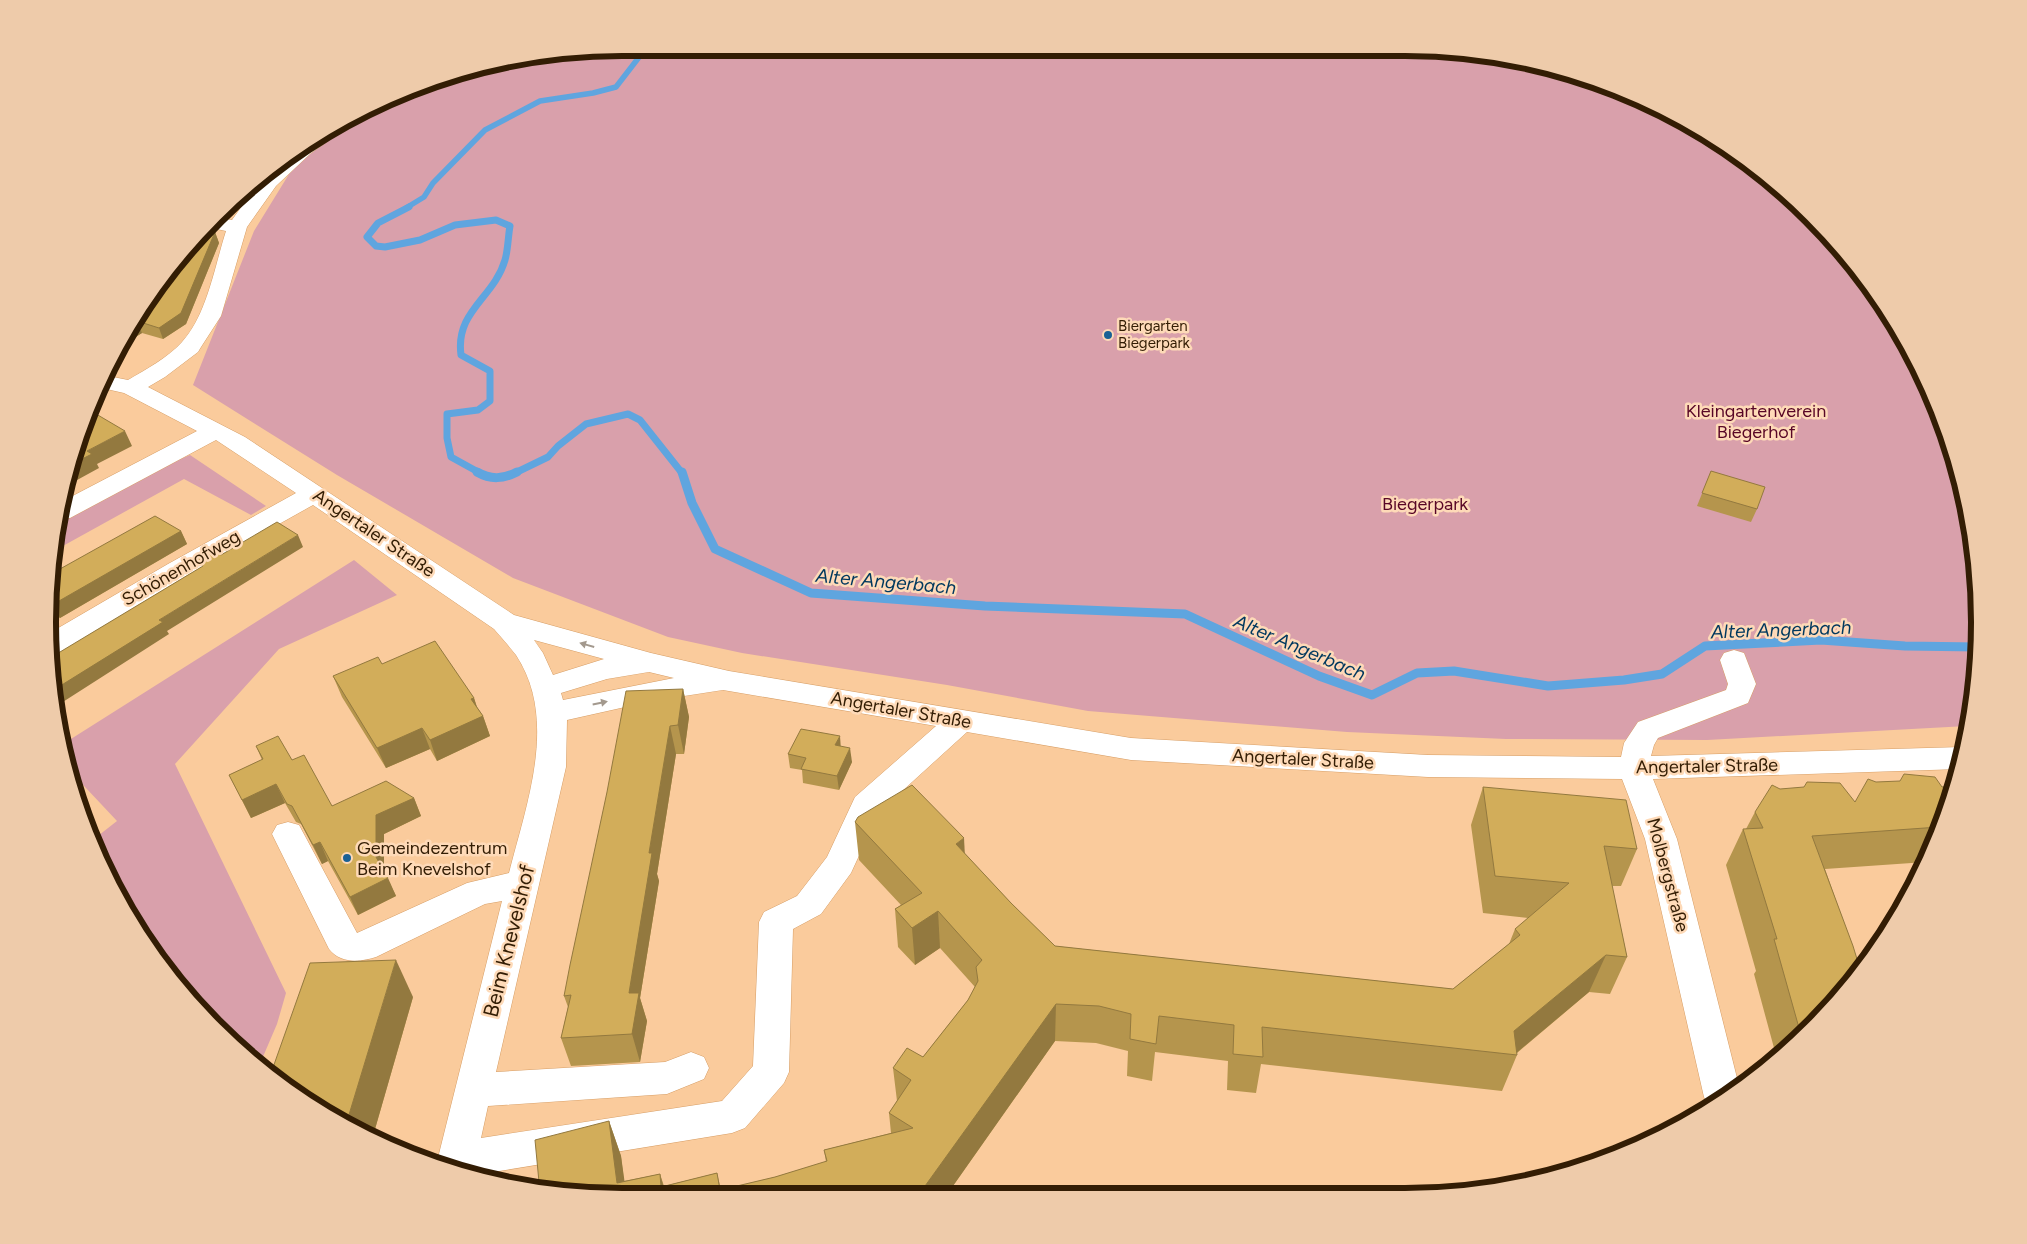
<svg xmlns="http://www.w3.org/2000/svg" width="2027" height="1244" font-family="Figtree,sans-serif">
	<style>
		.green { fill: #d9a0ab }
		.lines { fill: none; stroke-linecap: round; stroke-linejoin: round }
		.stream-far2 { stroke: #5fa5df; stroke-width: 5.5 }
		.stream-far1 { stroke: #5fa5df; stroke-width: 7 }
		.stream { stroke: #5fa5df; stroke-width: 9 }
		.minor-casing { stroke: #d69d64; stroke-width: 1 }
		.minor { fill: #fff; fill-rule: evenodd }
		.wall { fill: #b5954d }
		.shaded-wall { fill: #93793f }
		.building { fill: #d2ad5a; stroke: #93793f }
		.oneway { fill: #a3998e }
		.poi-dot { fill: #1a6195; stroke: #fedab8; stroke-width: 2 }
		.labels { text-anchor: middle; stroke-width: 5; stroke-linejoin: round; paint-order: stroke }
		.far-poi-label { font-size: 15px; fill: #331d04; stroke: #fedab8; text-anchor: start }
		.park-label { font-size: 18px; fill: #580626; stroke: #fedab8 }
		.street-label { font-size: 18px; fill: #331d04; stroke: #fedab8 }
		.poi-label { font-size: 18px; fill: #331d04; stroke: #fedab8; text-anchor: start }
		.water-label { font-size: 19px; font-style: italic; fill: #00385e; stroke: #fedab8 }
		.near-street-label { font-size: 21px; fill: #331d04; stroke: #fedab8 }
		.rim { fill: none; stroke: #331d04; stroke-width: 6 }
	</style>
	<rect width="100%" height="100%" fill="#facb9c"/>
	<g class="green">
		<polygon points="547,52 1480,52 1625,91 1755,166 1837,243 1902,335 1949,437 1975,547 1978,659 1967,726 1707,740 1506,739 1347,732 1088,711 947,685 742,653 668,637 513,578 337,475 193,385 254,231 294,166 383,100 438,78"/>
		<polygon points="190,455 266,506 251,515 184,479 52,552 59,517 112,488"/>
		<polygon points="354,560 397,595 279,649 175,764 286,993 277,1024 259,1066 216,1028 144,941 94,839 117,821 70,771 63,744"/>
	</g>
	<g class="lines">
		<polyline class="stream-far2" points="406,208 424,197 433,183 485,130 540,101 593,93 616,87 643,52"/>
		<g class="stream-far1">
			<path d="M409,207l-31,16 -11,14 9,9 9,1 35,-7 35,-15 41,-5 14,6c-2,11 -2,24 -5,34 -11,38 -50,51 -44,95l29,16v30l-12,9 -31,4v24l4,19 29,16"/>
			<polyline points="515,473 548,457 558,446 586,424 628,414 640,420 682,473"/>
		</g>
		<g class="stream">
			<path d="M477,472c14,8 26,7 40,0"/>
			<polyline points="682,472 692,503 715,549 811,593 985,606 1185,614 1319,676 1372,695 1417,673 1454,671 1548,686 1624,680 1662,674 1705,646 1821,640 1905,646 1978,647"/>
		</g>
		<g class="minor-casing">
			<path id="minor" d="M343,122l3,4 -3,4 -32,23 -35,33 -29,41 -26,89 -20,31 -3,5 -33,25 -17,10 97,50 269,178 137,38 78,18 402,67 297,17 193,2 3,-14 14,-21 88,-32 2,-6 -8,-24 4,-7 10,-3 10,3 12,31 -8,19 -90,35 -4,7 -3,11 311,-9h2l-4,22 -307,10 24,60 62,247 -30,21 -5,-10 -59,-258 -23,-60 -194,-2 -297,-17 -164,-28 -88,80 -28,61 -30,41 -28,15 -4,143 -5,11 -39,45 -13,5 -251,41 -44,-12 65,-261 -17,3 -109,53c-16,5 -35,7 -47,-8l-57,-115 5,-9 11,-3 11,3 58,108 110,-50 42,-10c17,-68 50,-153 7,-218 -7,-9 -15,-18 -22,-26l-181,-124 -127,71 -127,77 -9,2 -2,-21 120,-70 128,-71 -80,-53 -146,78 -11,1 4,-18 134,-70 -73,-38 -22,-5 6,-12 20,4c17,-10 41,-23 54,-38 25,-27 33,-77 44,-111l-19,-4 8,-10 17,3 30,-42 20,-18zM534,640l70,19 -51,16 -10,-22zM649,672l25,6 -111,22 -2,-7 46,-14zM723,690l213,36 -81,71 -28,60 -30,39 -33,16 -5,10 -6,144 -31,35 -241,37 7,-32 179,-12 37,-15 5,-11 -5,-11 -13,-5 -26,10 -169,10 70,-305 1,-47 85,-19z"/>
		</g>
		<use href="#minor" class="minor"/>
	</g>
	<g class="wall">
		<polygon points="215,232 219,243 186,324 163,339 142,333 124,344 141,309 143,309"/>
		<polygon points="1711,471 1757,509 1751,522 1697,506"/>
		<polygon points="181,531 187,544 60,618 55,615 48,619 51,574"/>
		<polygon points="382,664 474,698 477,707 483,716 490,736 437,761 430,749 386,768 342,697 333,676"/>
		<polygon points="683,689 689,717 684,754 676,754 657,874 659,881 640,998 647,1021 640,1062 571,1066 561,1038 568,1007 564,996"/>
		<polygon points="256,746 292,760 332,806 414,798 421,816 384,834 384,871 396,896 358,915 328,861 322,864 301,824 296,822 285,803 251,818 229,775 262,760"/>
		<polygon points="841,746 852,762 839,790 803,783 802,770 790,768 788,754"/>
		<polygon points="1876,782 1942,787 1954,786 1926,862 1825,869 1861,972 1784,1054 1777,1059 1754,974 1756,971 1726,865 1743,829 1746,829 1755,812 1780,789 1855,802"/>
		<polygon points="1483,787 1637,849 1621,886 1612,886 1627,957 1610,994 1589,992 1517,1053 1517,1055 1502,1091 1261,1064 1256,1093 1227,1090 1228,1061 1155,1052 1152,1081 1127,1076 1128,1051 1096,1043 1055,1041 948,1193 547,1192 609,1121 621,1156 624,1181 660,1174 664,1186 717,1173 721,1190 775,1177 826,1162 824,1150 891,1133 889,1113 897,1101 893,1068 923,1057 968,1000 975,987 940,948 915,965 898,947 895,909 901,905 859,860 855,822 965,854 1011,903 1055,946 1453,989 1509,944 1515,929 1528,918 1483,913 1471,825"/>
		<polygon points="413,997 373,1136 272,1078"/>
	</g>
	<g class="shaded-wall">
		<polygon points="215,232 219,243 186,324 163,339 159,328"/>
		<polygon points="137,321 142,333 124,344 135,323"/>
		<polygon points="125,431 132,446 97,464 99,468 68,485 69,487 66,488 72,464 87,451"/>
		<polygon points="181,531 187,544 60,618 52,605"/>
		<polygon points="298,535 303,547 167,631 169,634 55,707 52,691 159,620"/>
		<polygon points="49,604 55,615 48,619"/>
		<polygon points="683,689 689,717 684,754 678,725"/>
		<polygon points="474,698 480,717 483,716 490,736 437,761 430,740 471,699"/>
		<polygon points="670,726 676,754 657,874 659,881 640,998 647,1021 640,1062 632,1034 629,993 649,853"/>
		<polygon points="422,728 430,749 386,768 377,748"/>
		<polygon points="840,736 841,750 835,745"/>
		<polygon points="850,748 852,762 839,790 837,776"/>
		<polygon points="276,784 285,803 251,818 242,800"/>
		<polygon points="414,798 421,816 384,834 384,875 376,857 376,815"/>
		<polygon points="964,838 966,876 956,844"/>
		<polygon points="320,842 328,861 322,864 313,845"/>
		<polygon points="388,878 396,896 358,915 350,897"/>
		<polygon points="938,911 940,948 915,965 912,928"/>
		<polygon points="1606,955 1589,992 1515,1054 1514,1031"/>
		<polygon points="396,960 413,997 373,1136 350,1123 348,1118"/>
		<polygon points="1056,1004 1055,1041 948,1193 920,1193"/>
		<polygon points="609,1121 621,1156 626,1192 617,1183"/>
		<polygon points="660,1174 665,1192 661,1187"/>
	</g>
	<g class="building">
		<polygon points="204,230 215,232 181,313 159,328 137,321 135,323 141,309 143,309 148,298"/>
		<polygon points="91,411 125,431 87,451 92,454 72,464 78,438"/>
		<polygon points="1711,471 1765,487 1757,509 1702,493"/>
		<polygon points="155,516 181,531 52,605 49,602 51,574"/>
		<polygon points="277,522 298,535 159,620 163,622 52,691 50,658 203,566 197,557 211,549 221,555"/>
		<polygon points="435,641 474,698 471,699 483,716 430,740 422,728 377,748 333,676 378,657 382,664"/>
		<polygon points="683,689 678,725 670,726 649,853 652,853 629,993 639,993 632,1034 561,1038 571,995 564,996 570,965 607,792 626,691"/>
		<polygon points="801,729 840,736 835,745 850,748 837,776 801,769 806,758 788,754"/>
		<polygon points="278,736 292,760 304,755 332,806 386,781 414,798 376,815 376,857 388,878 350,897 320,842 313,845 292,806 287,804 276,784 242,800 229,775 263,759 256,746"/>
		<polygon points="1904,774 1935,777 1942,787 1954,786 1939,827 1812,836 1853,946 1861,972 1801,1035 1774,939 1777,939 1743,829 1763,828 1755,812 1772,785 1780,789 1804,787 1807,782 1840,783 1855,802 1868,779 1876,782 1900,781"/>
		<polygon points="912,785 964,838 956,844 1011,903 1055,946 1453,989 1520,935 1515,929 1569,883 1495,876 1483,787 1626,800 1637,849 1604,846 1627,957 1606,955 1514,1031 1517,1055 1262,1027 1263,1057 1233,1054 1234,1025 1159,1016 1156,1044 1130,1039 1131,1014 1099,1006 1056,1004 920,1193 547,1192 527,1186 539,1182 535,1140 609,1121 617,1183 660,1174 661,1187 717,1173 720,1190 775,1177 827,1161 824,1150 913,1128 889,1113 911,1080 893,1068 907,1048 923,1057 968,1000 978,981 976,967 982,960 938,911 912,928 895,909 922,893 855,822 858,817"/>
		<polygon points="396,960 348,1118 342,1118 270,1076 310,963"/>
	</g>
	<defs><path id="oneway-solid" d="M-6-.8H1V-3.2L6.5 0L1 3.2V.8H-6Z" transform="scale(1.25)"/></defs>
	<g class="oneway">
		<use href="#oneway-solid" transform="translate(587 645) rotate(-164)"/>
		<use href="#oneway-solid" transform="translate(600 703) rotate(-12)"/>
	</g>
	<g class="poi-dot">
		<circle cx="1108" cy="335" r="5"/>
		<circle cx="347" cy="858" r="5"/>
	</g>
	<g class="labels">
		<g class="far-poi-label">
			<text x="1118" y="331">Biergarten<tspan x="1118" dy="17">Biegerpark</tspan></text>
		</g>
		<g class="park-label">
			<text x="1756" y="417">Kleingartenverein<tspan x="1756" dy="21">Biegerhof</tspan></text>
			<text x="1425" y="510">Biegerpark</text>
		</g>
		<g class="street-label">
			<text transform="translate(374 533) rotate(34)" y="6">Angertaler Straße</text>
			<text transform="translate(181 568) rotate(-30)" y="6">Schönenhofweg</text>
			<text transform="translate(901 710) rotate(10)" y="6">Angertaler Straße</text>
			<text transform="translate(1303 759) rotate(3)" y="6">Angertaler Straße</text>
			<text transform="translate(1707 766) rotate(-1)" y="6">Angertaler Straße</text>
			<text transform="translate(1668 875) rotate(75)" y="6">Molbergstraße</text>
		</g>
		<g class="poi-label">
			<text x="357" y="854">Gemeindezentrum<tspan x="357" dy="21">Beim Knevelshof</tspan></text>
		</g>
		<g class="water-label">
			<text transform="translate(886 581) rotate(5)" y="7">Alter Angerbach</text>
			<text transform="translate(1781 629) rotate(-2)" y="7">Alter Angerbach</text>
			<text transform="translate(1300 647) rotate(23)" y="7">Alter Angerbach</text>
		</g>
		<g class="near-street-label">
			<text transform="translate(509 941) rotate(-76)" y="7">Beim Knevelshof</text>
		</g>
	</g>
	<path d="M0 0H2027V1244H0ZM622 56H1405A566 566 0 0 1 1971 622V622A566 566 0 0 1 1405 1188H622A566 566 0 0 1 56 622V622A566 566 0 0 1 622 56Z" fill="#eecbaa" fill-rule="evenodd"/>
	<path class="rim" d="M622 56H1405A566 566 0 0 1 1971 622V622A566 566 0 0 1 1405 1188H622A566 566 0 0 1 56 622V622A566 566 0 0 1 622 56Z"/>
</svg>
